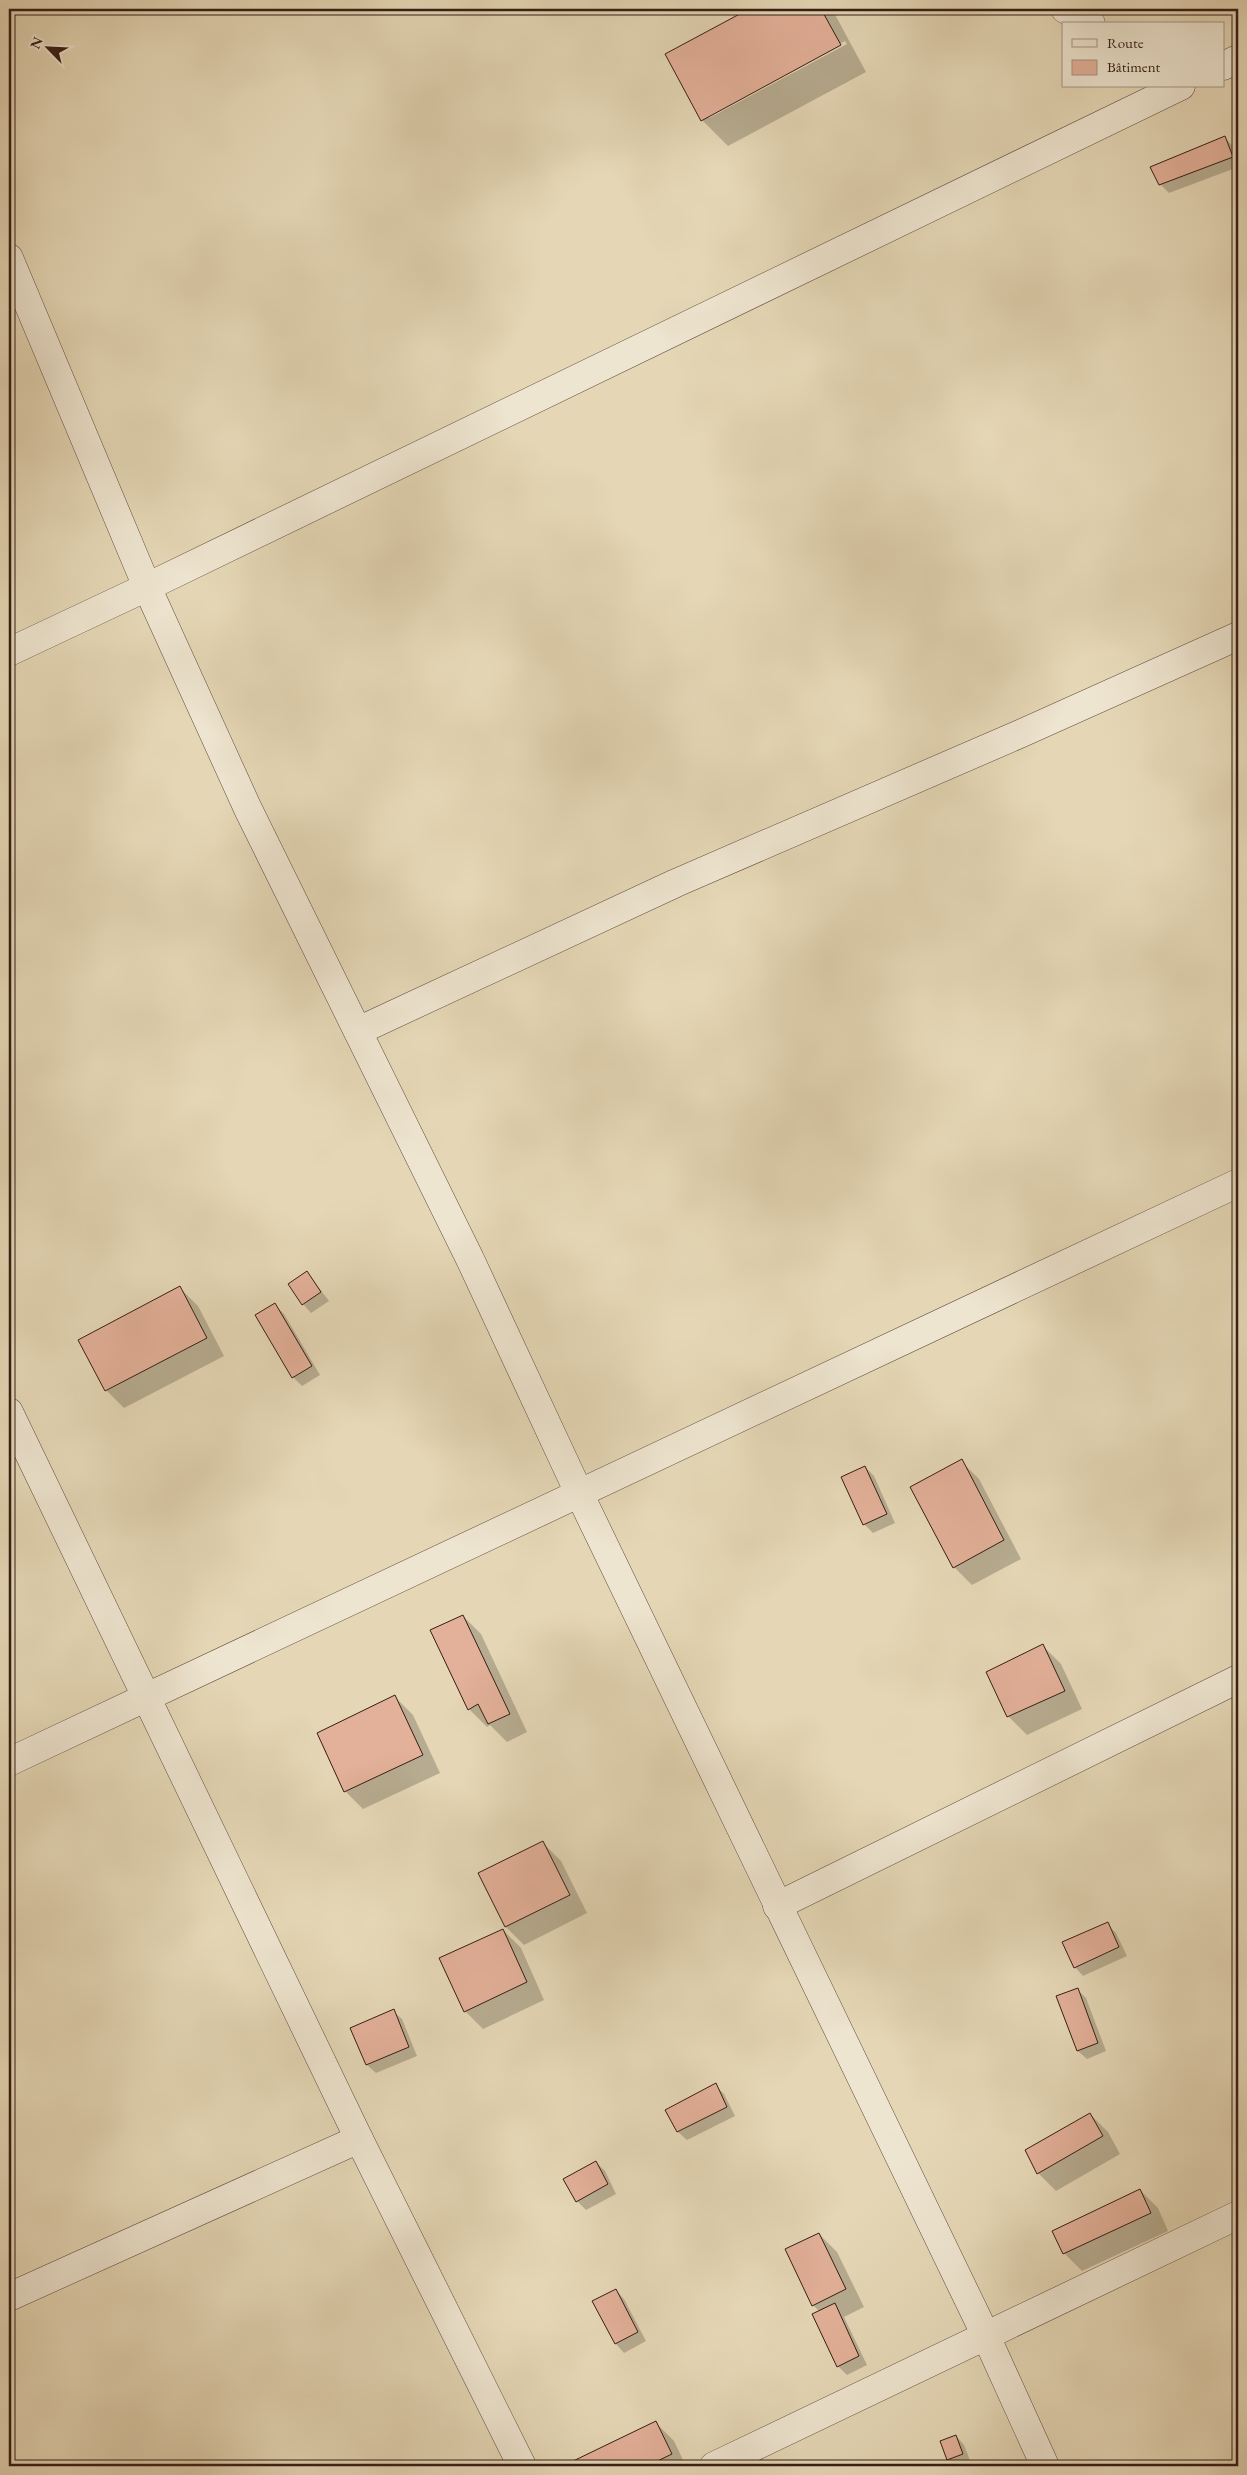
<svg xmlns="http://www.w3.org/2000/svg" width="1247" height="2475" font-family="'EB Garamond',serif">
	<style>
		.shadow { fill: #0003; fill-rule: evenodd }
		.building { fill: #e3b099; stroke: #351e16 }
		.lines { fill: none; stroke-linecap: round; stroke-linejoin: round }
		.minor-casing { stroke: #614c3e; stroke-width: 29 }
		.minor { stroke: #eee5d0; stroke-width: 28 }
	</style>
	<rect width="100%" height="100%" fill="#e5d7b6"/>
	<filter id="stains"><feTurbulence type="fractalNoise" baseFrequency=".004" numOctaves="4"/><feColorMatrix values="0 0 0 0 .2 0 0 0 0 .09 0 0 0 0 .02 0 0 0 .5 -.17"/></filter>
	<radialGradient id="worn" r=".72"><stop offset=".6" stop-color="#630" stop-opacity="0"/><stop offset="1" stop-color="#630" stop-opacity=".3"/></radialGradient>
	<g class="shadow">
		<path d="M752,9h80l34,63 -138,74 -26,-26 -35,-66zM845,41l2,3 -138,74v-3z"/>
		<polygon points="1225,138 1234,147 1238,158 1238,167 1169,193 1160,184"/>
		<polygon points="307,1272 329,1301 311,1313 303,1304"/>
		<polygon points="180,1288 198,1306 224,1356 124,1408 106,1390"/>
		<polygon points="275,1305 284,1314 320,1375 302,1386 293,1377"/>
		<polygon points="961,1461 979,1479 1021,1559 972,1585 954,1567"/>
		<polygon points="865,1467 874,1476 895,1523 873,1533 864,1524"/>
		<polygon points="463,1616 481,1634 527,1732 507,1742 490,1725 487,1727 469,1709"/>
		<polygon points="1043,1646 1061,1664 1082,1709 1027,1735 1009,1717 988,1673"/>
		<polygon points="395,1697 413,1715 440,1773 363,1809 345,1791 319,1733"/>
		<polygon points="543,1843 561,1861 587,1913 524,1945 506,1927 480,1874"/>
		<polygon points="1107,1924 1116,1933 1127,1956 1083,1976 1075,1967"/>
		<polygon points="503,1930 521,1948 544,2000 483,2029 465,2011"/>
		<polygon points="1077,1989 1086,1998 1106,2051 1087,2059 1078,2051"/>
		<polygon points="393,2011 402,2019 417,2056 376,2073 367,2065 352,2028"/>
		<polygon points="715,2085 724,2094 735,2116 687,2140 678,2132 667,2110"/>
		<polygon points="1090,2114 1108,2132 1120,2154 1056,2191 1038,2173"/>
		<polygon points="596,2162 605,2171 616,2194 586,2210 577,2201"/>
		<polygon points="1140,2190 1158,2208 1168,2231 1082,2271 1064,2253"/>
		<polygon points="819,2234 837,2252 864,2307 844,2317 867,2365 847,2375 838,2366 820,2312 813,2305"/>
		<polygon points="616,2290 624,2299 646,2341 624,2353 616,2344"/>
		<polygon points="656,2423 674,2441 686,2466 572,2466 571,2464"/>
		<polygon points="956,2436 964,2445 971,2463 954,2466 948,2460 941,2441"/>
	</g>
	<g class="building">
		<polygon points="749,9 821,9 841,45 701,121 665,54"/>
		<polygon points="1225,136 1233,157 1159,185 1150,167"/>
		<polygon points="307,1271 321,1292 302,1305 288,1284"/>
		<polygon points="180,1286 207,1338 105,1391 78,1340"/>
		<polygon points="275,1303 312,1366 292,1378 255,1315"/>
		<polygon points="962,1459 1004,1540 953,1568 910,1487"/>
		<polygon points="865,1466 887,1514 863,1525 841,1477"/>
		<polygon points="463,1615 510,1714 488,1724 478,1704 468,1710 430,1630"/>
		<polygon points="1043,1644 1065,1691 1007,1717 986,1672"/>
		<polygon points="395,1695 423,1755 344,1792 317,1733"/>
		<polygon points="543,1841 570,1895 505,1927 478,1873"/>
		<polygon points="1108,1922 1119,1947 1074,1968 1062,1942"/>
		<polygon points="503,1929 527,1982 464,2012 439,1958"/>
		<polygon points="1078,1988 1098,2043 1077,2051 1056,1996"/>
		<polygon points="394,2009 409,2047 366,2065 350,2028"/>
		<polygon points="716,2083 727,2107 677,2132 665,2110"/>
		<polygon points="1090,2113 1103,2136 1037,2174 1025,2150"/>
		<polygon points="596,2161 608,2184 576,2202 563,2179"/>
		<polygon points="1140,2189 1151,2213 1063,2254 1052,2231"/>
		<polygon points="819,2233 846,2289 812,2306 785,2249"/>
		<polygon points="616,2289 638,2332 615,2344 592,2301"/>
		<polygon points="835,2303 859,2356 837,2367 812,2314"/>
		<polygon points="656,2421 672,2454 647,2466 571,2466 569,2463"/>
		<polygon points="956,2435 963,2454 947,2460 940,2441"/>
	</g>
	<g class="lines">
		<g class="minor-casing">
			<g id="minor">
				<polyline points="1065,9 1091,24"/>
				<polyline points="1223,66 1238,59"/>
				<polyline points="9,258 147,587 248,809 470,1259 579,1493 986,2336 1045,2466"/>
				<polyline points="9,652 147,587 1181,86"/>
				<polyline points="358,1031 676,883 1022,733 1238,636"/>
				<polyline points="9,1412 359,2139 522,2466"/>
				<polyline points="9,1762 1238,1183"/>
				<polyline points="777,1906 1238,1679"/>
				<polyline points="9,2297 359,2139"/>
				<polyline points="714,2466 1238,2215"/>
			</g>
		</g>
		<use href="#minor" class="minor"/>
	</g>
	<rect width="1247" height="2475" fill="none" stroke="#e5d7b6" stroke-width="30"/>
	<rect x="10" y="10" width="1227" height="2455" fill="none" stroke="#351e16" stroke-width="2.5"/>
	<rect x="15" y="15" width="1217" height="2445" fill="none" stroke="#351e16"/>
	<rect x="1062" y="22" width="162" height="65" fill="#eee5d0" stroke="#a49586"/>
	<rect x="1072" y="39" width="25" height="8" fill="#eee5d0" stroke="#a49586"/>
	<text x="1107" y="48" font-size="15" fill="#351e16">Route</text>
	<rect x="1072" y="60" width="25" height="15" fill="#e3b099" stroke="#a49586"/>
	<text x="1107" y="72" font-size="15" fill="#351e16">Bâtiment</text>
	<g transform="translate(48 48) rotate(294)" stroke="#eee5d0" stroke-width="4" paint-order="stroke">
	<path d="M0-4L9 19L0 12L-9 19Z" fill="#351e16"/>
	<text y="-8" font-size="14" font-weight="bold" text-anchor="middle" fill="#351e16">N</text>
	</g>
	<rect width="100%" height="100%" filter="url(#stains)"/>
	<rect width="100%" height="100%" fill="url(#worn)"/>
</svg>
